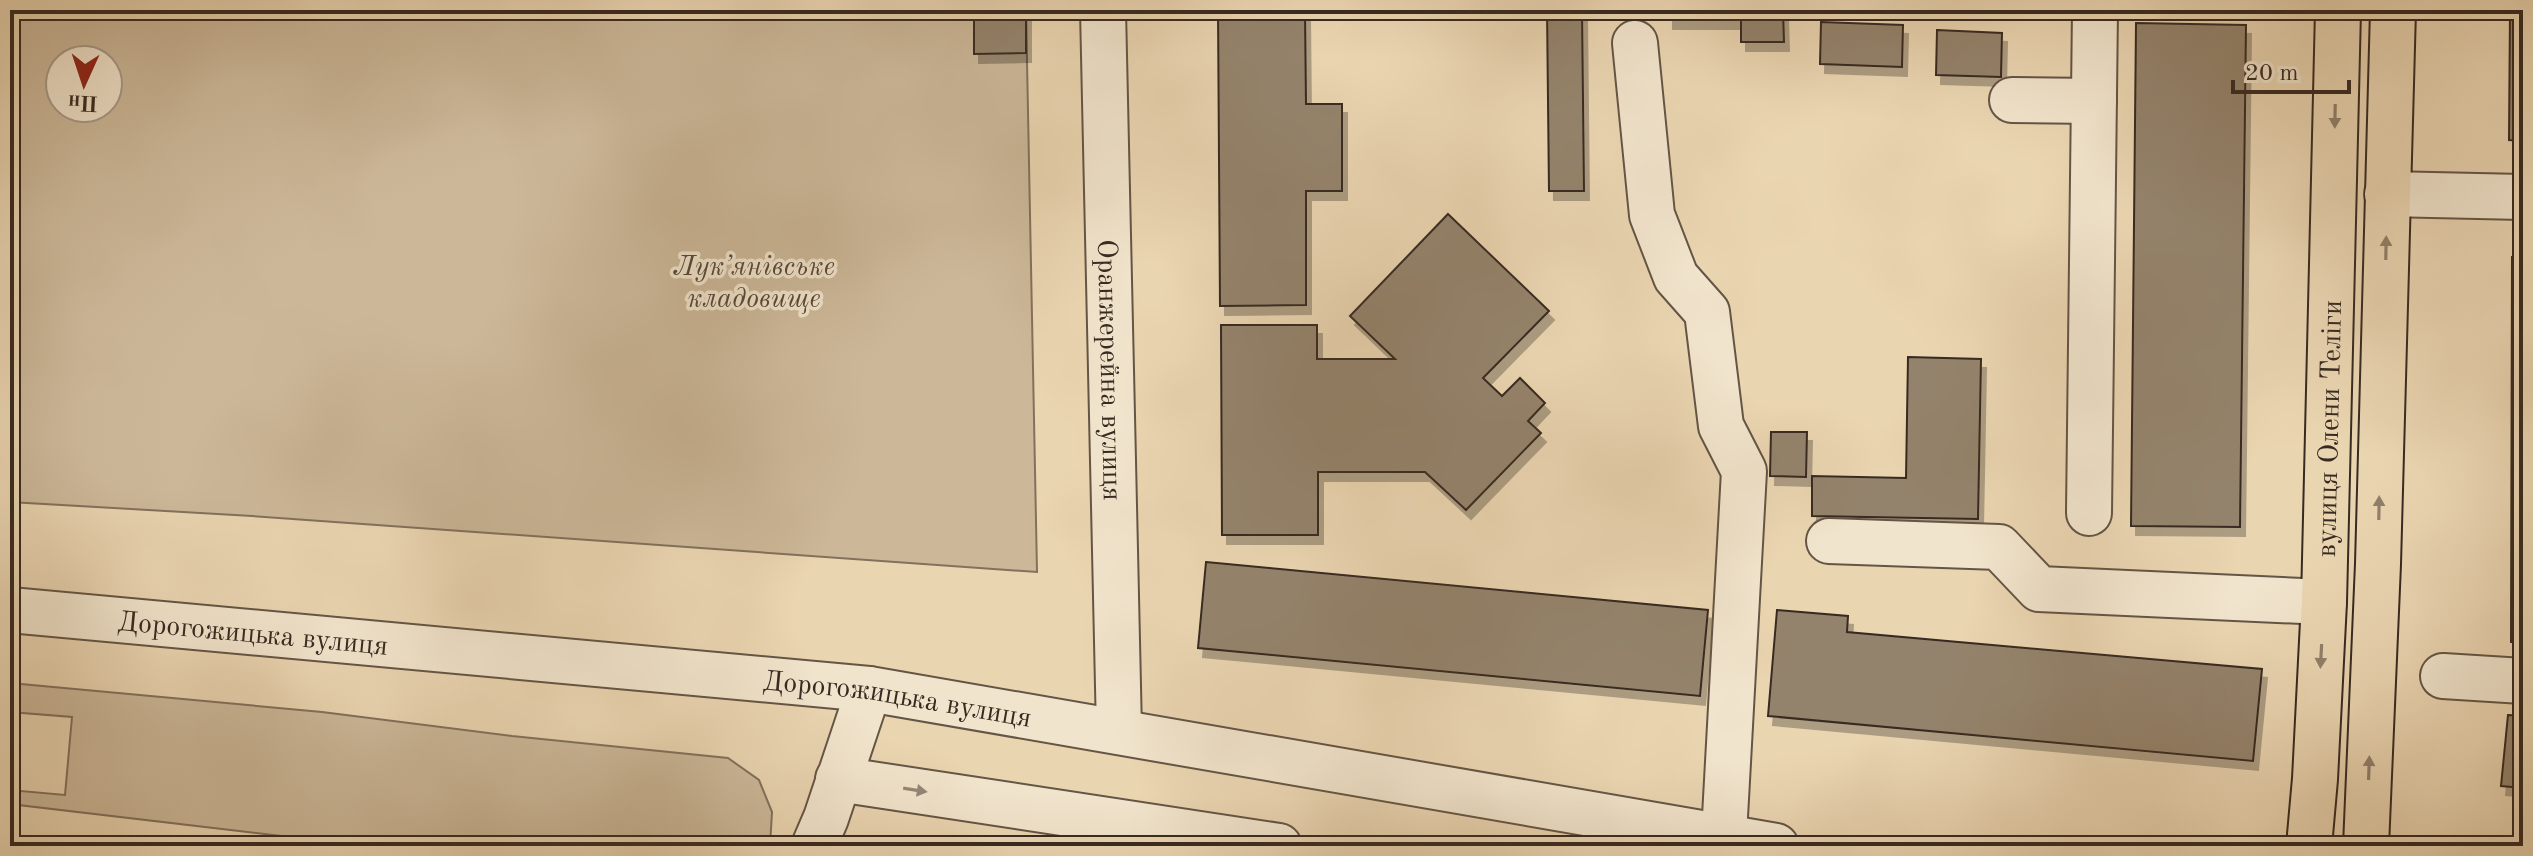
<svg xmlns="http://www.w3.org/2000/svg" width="2533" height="856" font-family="'Old Standard TT',serif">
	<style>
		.green { fill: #ccb899; stroke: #82715d; stroke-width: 2; fill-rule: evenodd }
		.building { fill: #94836c; stroke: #372a21; stroke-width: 2; filter: url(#shadow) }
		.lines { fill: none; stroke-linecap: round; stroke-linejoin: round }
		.minor-casing { stroke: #645545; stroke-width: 48 }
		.major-casing { stroke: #372a21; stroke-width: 48 }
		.minor { stroke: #f1e4cc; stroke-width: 44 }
		.major { stroke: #ead5b1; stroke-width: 44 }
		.oneway { fill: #908069 }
		.oneway2 { fill: #948776 }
		.labels { text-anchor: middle; stroke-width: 7; stroke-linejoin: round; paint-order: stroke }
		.park-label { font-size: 28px; font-style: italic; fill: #554639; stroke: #f1e4cc }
		.street-label { font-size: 28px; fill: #372a21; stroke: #f1e4cc }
	</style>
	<defs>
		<filter id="shadow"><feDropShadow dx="5" dy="9" stdDeviation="0" flood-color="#0004"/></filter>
	</defs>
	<rect width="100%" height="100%" fill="#ead5b1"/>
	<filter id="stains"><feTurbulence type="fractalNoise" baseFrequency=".0025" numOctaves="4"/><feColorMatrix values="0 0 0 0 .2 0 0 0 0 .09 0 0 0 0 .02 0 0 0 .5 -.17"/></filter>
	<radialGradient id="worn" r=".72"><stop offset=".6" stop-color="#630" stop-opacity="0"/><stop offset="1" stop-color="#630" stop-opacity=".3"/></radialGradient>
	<g class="green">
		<path d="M10,10h1016l11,562 -785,-56 -242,-14zM60,60h48v48h-48z"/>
		<polygon points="10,683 322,712 512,736 728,758 759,780 772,812 770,846 367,846 10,804 10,790 65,795 72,717 10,712"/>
	</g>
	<g class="building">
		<polygon points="974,10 1026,10 1026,53 974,54"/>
		<polygon points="1218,10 1305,10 1306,104 1342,104 1342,191 1306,191 1306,305 1220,306"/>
		<polygon points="1547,10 1582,10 1584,191 1549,191"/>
		<polygon points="1668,10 1783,10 1784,42 1741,42 1741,20 1668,20"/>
		<polygon points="2510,10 2523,10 2523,141 2509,140"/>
		<polygon points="1821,22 1903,25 1902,67 1820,64"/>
		<polygon points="2136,23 2246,25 2240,527 2131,526"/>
		<polygon points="1937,30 2002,33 2001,77 1936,75"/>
		<polygon points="1448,214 1549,311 1483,378 1502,396 1520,378 1545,403 1528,421 1541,433 1466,510 1425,472 1318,472 1318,535 1222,535 1221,325 1317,325 1317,359 1395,359 1350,316"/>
		<polygon points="2512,257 2523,257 2523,642 2511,642"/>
		<polygon points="1908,357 1981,359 1978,519 1812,516 1812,476 1906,478"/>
		<polygon points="1771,432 1807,432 1806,477 1770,476"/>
		<polygon points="1206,562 1708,610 1700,696 1198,648"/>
		<polygon points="1777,610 1848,616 1847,632 2262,669 2253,761 1768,716"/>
		<polygon points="2508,715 2523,716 2523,788 2501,786"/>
	</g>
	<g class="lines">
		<g class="minor-casing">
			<g id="minor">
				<path id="s1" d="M1103,10l16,721"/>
				<polyline points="1635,43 1652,215 1676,277 1707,312 1721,426 1744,471 1724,835"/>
				<polyline points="2012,100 2094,101"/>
				<polyline points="2387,194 2523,197"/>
				<polyline points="2089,513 2095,10"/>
				<polyline points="1829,541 1999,547 2039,589 2324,602"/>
				<path id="s2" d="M10,610l859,79 907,157"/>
				<polyline points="2443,676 2523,681"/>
				<polyline points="838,779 1279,846"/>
				<polyline points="814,846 826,818 869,689"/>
			</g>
		</g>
		<g class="major-casing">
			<g id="major">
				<path id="s3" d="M2309,846l6,-67 9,-177 14,-592"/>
				<polyline points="2366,846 2378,564 2393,10"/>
			</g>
		</g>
		<use href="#minor" class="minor"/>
		<use href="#major" class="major"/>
	</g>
	<defs><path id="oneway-solid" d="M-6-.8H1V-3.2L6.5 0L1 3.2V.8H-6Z" transform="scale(2)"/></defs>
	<g class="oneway">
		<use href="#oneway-solid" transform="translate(2335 116) rotate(91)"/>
		<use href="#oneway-solid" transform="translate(2386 248) rotate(-89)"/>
		<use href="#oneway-solid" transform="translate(2379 508) rotate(-89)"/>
		<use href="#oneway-solid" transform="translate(2321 656) rotate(93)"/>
		<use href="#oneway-solid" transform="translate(2369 768) rotate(-88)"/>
	</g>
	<use class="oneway2" href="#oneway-solid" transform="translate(915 790) rotate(9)"/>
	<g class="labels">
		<g class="park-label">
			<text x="754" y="275">Лукʼянівське<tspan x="754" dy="32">кладовище</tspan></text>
		</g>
		<g class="street-label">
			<text dy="10" stroke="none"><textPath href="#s1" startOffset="360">Оранжерейна вулиця</textPath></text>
			<text dy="10" stroke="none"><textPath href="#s3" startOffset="418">вулиця Олени Теліги</textPath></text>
			<text dy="10" stroke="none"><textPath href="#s2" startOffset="244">Дорогожицька вулиця</textPath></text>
			<text dy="10" stroke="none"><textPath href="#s2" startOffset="892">Дорогожицька вулиця</textPath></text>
		</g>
	</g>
	<rect width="2533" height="856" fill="none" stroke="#ead5b1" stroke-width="40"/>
	<rect x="12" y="12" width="2509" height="832" fill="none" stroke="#372a21" stroke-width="4"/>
	<rect x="20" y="20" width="2493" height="816" fill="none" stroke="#372a21" stroke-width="2"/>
	<g transform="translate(84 84) rotate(183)"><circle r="38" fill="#f1e4cc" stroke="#a79a88" stroke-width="2"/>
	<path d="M0-6L14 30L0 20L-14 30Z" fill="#8f2418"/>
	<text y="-12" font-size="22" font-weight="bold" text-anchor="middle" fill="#372a21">Пн</text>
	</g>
	<path d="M2233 80v12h116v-12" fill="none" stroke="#372a21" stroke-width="4"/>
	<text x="2245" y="80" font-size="24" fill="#372a21" stroke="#f1e4cc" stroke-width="6" paint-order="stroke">20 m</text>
	<rect width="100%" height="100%" filter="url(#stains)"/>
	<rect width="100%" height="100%" fill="url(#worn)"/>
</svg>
